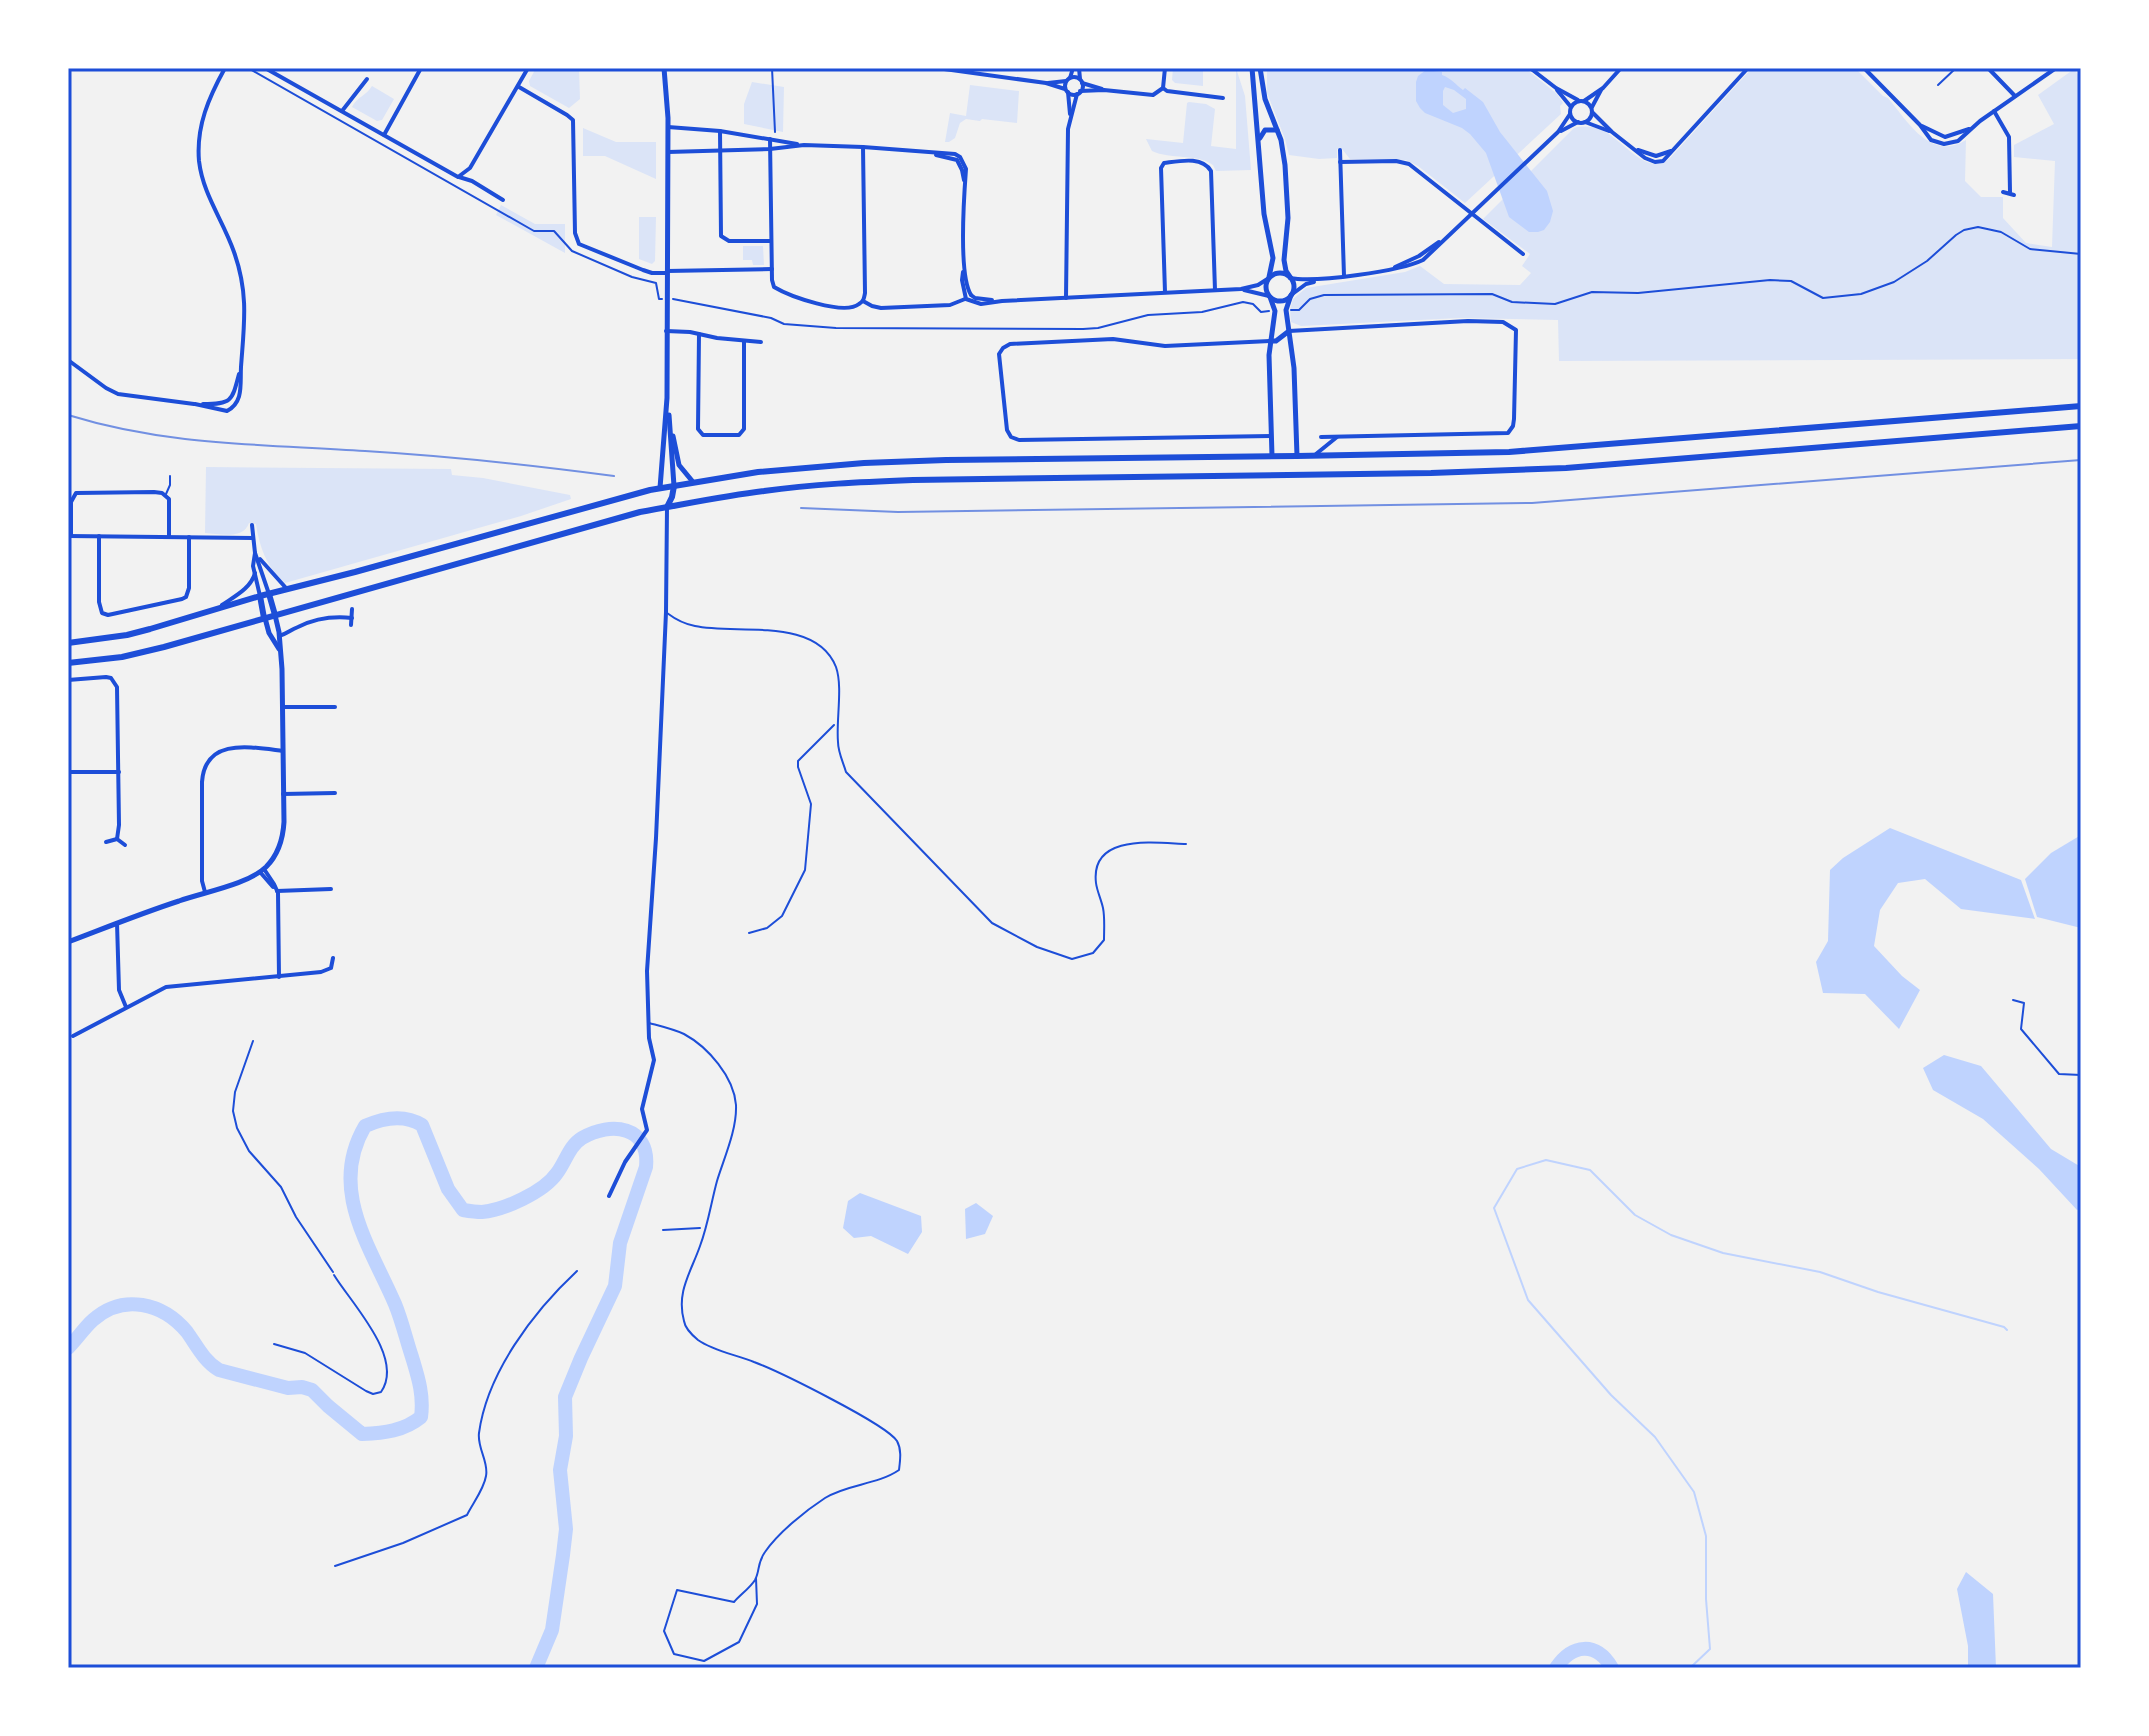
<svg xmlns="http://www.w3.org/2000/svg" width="2149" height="1736" font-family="Signika,sans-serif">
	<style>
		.green { fill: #dbe4f7 }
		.water { fill: #bfd3fe; fill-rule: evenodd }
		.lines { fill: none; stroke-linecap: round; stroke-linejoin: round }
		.stream { stroke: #bfd3fe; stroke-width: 2 }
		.river { stroke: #bfd3fe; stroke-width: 14 }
		.path { stroke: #1d4ed8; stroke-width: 2 }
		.service { stroke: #1d4ed8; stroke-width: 2 }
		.minor { stroke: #1d4ed8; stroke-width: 4 }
		.tertiary { stroke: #1d4ed8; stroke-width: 5 }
		.trunk { stroke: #1d4ed8; stroke-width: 6 }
		.rail { stroke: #7290e2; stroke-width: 2 }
		.neatline { fill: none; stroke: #1d4ed8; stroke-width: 3 }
	</style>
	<rect width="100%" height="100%" fill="#f2f2f2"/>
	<g class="green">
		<polygon points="536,68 579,68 580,99 569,108 530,86 529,81"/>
		<polygon points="1173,68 1203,68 1203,86 1175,83 1172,80"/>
		<path d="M1236,68l9,28 6,74 -35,1 -3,-6c-17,-12 -42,-5 -61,-14l-6,-12 37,4 4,-40 2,-1 17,2 9,5 -4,37 25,3z"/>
		<polygon points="1267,68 1525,68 1557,94 1563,103 1560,106 1561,114 1465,203 1418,166 1406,160 1350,159 1342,149 1337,149 1337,158 1319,159 1289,155 1285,139 1267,93"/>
		<path d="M1752,68h103l28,28 5,2c20,24 43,64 78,42l-1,41 16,16h22v21l23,25 26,4 3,-86 -41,-4v-12l40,-21 -16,-29 36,-26 7,10v280l-522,2 -1,-41 -99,-2 -158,8 -10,-4 -1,-12 3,-11 13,-11 99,-16 15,-6 24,18 76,1 11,-12 -9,-7 8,-12 -47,-35 91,-91c9,-2 17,-2 25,1 23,8 47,50 71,29z"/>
		<polygon points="752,82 784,87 783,132 744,124 744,104"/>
		<polygon points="970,85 1019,91 1017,123 982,119 980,121 966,119 960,123 955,138 949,142 945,142 950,113 966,116"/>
		<path d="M372,86l22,13 -12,21 -5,1 -25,-14c5,-10 15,-12 20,-21z"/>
		<polygon points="583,128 616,142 656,142 656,179 605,156 583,156"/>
		<polygon points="501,205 535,224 565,224 565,253 496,215"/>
		<polygon points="639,217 656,217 655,261 652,264 639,259"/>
		<polygon points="743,246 763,246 764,265 753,265 752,260 743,260"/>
		<path d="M206,467l245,2 1,6 31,3 87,17 1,4 -50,17 -236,67c-18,-14 -26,-38 -29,-59l-7,-1c-6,17 -29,11 -44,10z"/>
	</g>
	<g class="water">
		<path d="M1426,70l16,2v3c9,3 14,10 21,15l2,-2 18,14 17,30 47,59 6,20 -3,11 -6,8 -6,2h-9l-20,-15 -23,-64 -16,-19 -8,-6 -37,-15 -5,-5 -4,-7v-19l2,-6zM1445,87l9,3 12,9v10l-13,4 -10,-8v-14z"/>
		<polygon points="1890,828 2021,880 2035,919 1961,909 1925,879 1898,883 1880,910 1874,946 1902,976 1920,990 1899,1029 1865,994 1823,993 1816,962 1828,941 1830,870 1843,858"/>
		<polygon points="2081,835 2081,928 2037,917 2025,879 2051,853"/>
		<polygon points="1944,1055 1981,1066 2051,1149 2081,1167 2081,1208 2077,1210 2039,1169 1983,1119 1933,1090 1923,1068"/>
		<polygon points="860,1193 921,1216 922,1232 908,1254 871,1236 854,1238 843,1228 848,1201"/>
		<polygon points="976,1203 993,1216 985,1234 966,1239 965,1209"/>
		<polygon points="1966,1572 1993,1594 1996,1668 1968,1668 1968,1646 1957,1589"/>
	</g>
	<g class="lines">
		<polyline class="stream" points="1690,1668 1710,1649 1706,1599 1706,1536 1694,1492 1655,1437 1611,1395 1528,1300 1494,1208 1517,1169 1546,1160 1590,1170 1635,1215 1671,1235 1723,1253 1820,1272 1878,1292 2004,1327 2007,1330"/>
		<g class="river">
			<path d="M68,1348c9,-9 16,-20 25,-28 30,-27 70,-17 94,12 10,14 17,29 32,38l69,18 14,-1 10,3 16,16 34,28c22,-1 42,-3 59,-17 3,-22 -3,-40 -9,-60 -6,-18 -10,-36 -17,-53 -25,-58 -67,-115 -30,-178 18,-8 39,-12 57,-1l26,64 15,21c6,1 13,2 19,2 22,-2 62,-20 75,-39 9,-12 12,-27 25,-35 29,-17 68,-12 64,29l-26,76 -5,43 -34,72 -16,39 1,39 -6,34 6,59 -3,26 -11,75 -16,38"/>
			<path d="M1556,1668c16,-24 40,-27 56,0"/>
		</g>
		<g class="path">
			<polyline points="248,68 534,231 554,231 572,251 632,277 656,283 659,299 662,299"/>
			<polyline points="772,68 775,132"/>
			<polyline points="673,299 771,318 784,324 836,328 1083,329 1098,328 1148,315 1202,312 1243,302 1253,304 1261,312 1269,311"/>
			<polyline points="1291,310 1299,310 1310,299 1324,295 1492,294 1512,302 1555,304 1592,292 1638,293 1770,280 1791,281 1823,298 1861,294 1894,282 1927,261 1956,235 1964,230 1978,227 2001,232 2030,249 2081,254"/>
			<polyline points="749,933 767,928 782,916 805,870 811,804 798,767 798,761 834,725"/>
			<polyline points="2013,1000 2024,1003 2021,1029 2059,1074 2081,1075"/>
			<polyline points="663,1230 700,1228"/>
			<path d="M274,1344l31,9 61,38 7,3 8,-2c24,-34 -30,-89 -47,-117"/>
			<path d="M335,1566l68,-23 64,-28c6,-12 17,-26 19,-39 3,-14 -9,-28 -7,-43 8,-60 54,-121 98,-162"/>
		</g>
		<g class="service">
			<polyline points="1938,85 1956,68"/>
			<polyline points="166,494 170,485 170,476"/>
			<path d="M667,613c8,6 17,11 28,13 41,9 121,-10 141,41 7,20 0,53 2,75 0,10 5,20 8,30l146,151 45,24 35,12 21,-6 11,-13c0,-11 1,-22 -1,-32 -2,-9 -6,-17 -7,-25 -6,-50 60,-40 90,-39"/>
			<path d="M649,1023c11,3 24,6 35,11 24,13 50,43 52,71 1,25 -12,53 -19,76 -6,22 -9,44 -17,65 -9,26 -24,46 -16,75 1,7 8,14 14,19 15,11 39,15 56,22 24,9 132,62 143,79 5,9 3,20 2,29 -22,15 -52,14 -74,28 -20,13 -47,35 -60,54 -8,11 -5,19 -10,28 -5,8 -15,15 -21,22l-57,-12 -13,41 10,23 30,7 35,-19 18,-38 -1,-26"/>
			<polyline points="253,1041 235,1092 233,1111 237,1128 249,1151 281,1187 296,1217 333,1272"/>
		</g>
		<g class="minor">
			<polyline points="265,68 458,177 470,168 528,68"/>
			<polyline points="937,68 1046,83 1065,89"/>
			<polyline points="1079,68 1080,79"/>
			<polyline points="1530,68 1556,88 1578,100"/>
			<polyline points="1864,68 1920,125 1931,140 1944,144 1958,141 1980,121 2056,68"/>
			<polyline points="1988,68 2015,96"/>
			<circle cx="1074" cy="86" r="9"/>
			<polyline points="1070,78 1073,68"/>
			<polyline points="1048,83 1066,81"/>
			<polyline points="1082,83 1102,89"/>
			<polyline points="519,87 567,115 573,120 575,233 579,244 643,270 652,273 667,273"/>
			<polyline points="1163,88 1167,91 1223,98"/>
			<polyline points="1557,90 1571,107"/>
			<polyline points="1080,91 1104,90 1153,95 1163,88 1165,68"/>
			<polyline points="1068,92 1070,114"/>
			<polyline points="1584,101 1603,88 1621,68"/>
			<circle cx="1581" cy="112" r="11"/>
			<polyline points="1592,107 1601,90"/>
			<polyline points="342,111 367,79"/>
			<polyline points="1994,111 2009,137 2010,192"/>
			<polyline points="1592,112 1612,132 1645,158 1655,162 1663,161 1748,68"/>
			<polyline points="1585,122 1609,131"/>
			<polyline points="1922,126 1945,137 1969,129"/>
			<polyline points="668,127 720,131 797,144"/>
			<polyline points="720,131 721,236 729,241 771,241"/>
			<polyline points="1561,131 1578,122"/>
			<polyline points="384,135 421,68"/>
			<path d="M770,139l2,141 2,7c15,9 70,29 85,17 5,-3 5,-6 6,-11l-2,-146"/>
			<polyline points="1340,150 1344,276"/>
			<polyline points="1638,150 1656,156 1671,151"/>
			<path d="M668,152l102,-3 34,-4 59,2 92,7 5,3 6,12c-2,27 -8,105 5,126"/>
			<polyline points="936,155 957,160 962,170 964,180"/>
			<polyline points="1340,162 1396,161 1409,164 1523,254"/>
			<polyline points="459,177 472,181 503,200"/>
			<polyline points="2003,192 2014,195"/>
			<polyline points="1395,267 1419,256 1439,242"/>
			<polyline points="667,271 772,269"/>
			<polyline points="963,272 962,280 966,299 981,304 1002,301 1241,289 1258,285 1269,278"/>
			<path d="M1290,278c26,5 110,-7 133,-18l135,-128 12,-18"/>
			<polyline points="1244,290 1269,296"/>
			<path d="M1165,292l-4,-124 3,-5c16,-2 38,-7 47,8l4,119"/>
			<polyline points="971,295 975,298 992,300"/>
			<polyline points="1291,295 1306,284 1314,282"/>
			<polyline points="1066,298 1068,129 1077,94"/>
			<polyline points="863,301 872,306 881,308 950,305 965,299"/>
			<polyline points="666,331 690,332 717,338 761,342"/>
			<polyline points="1289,331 1468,321 1503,322 1516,330 1514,419 1513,426 1508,433 1321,437"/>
			<polyline points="699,334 698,429 703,435 739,435 744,429 744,341"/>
			<polyline points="1270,341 1165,346 1113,339 1010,344 1003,348 999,354 1007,430 1011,437 1019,440 1271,436"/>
			<polyline points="68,360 106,388 118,394 194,404"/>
			<path d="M195,404l32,7c17,-9 13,-27 14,-44 3,-42 8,-73 -7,-115 -11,-32 -31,-57 -35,-91 -3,-35 10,-64 26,-93"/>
			<path d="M203,404c29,0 29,-3 36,-30"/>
			<polyline points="1316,454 1337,437"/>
			<polyline points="252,525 255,553 269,594"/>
			<polyline points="71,535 71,502 76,493 154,492 162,493 169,499 169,537"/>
			<polyline points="68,536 253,538"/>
			<polyline points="99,536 99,602 102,613 108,615 182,599 186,597 189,588 189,537"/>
			<polyline points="255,553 253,566 260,596"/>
			<polyline points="260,559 286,588"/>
			<path d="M222,605c13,-9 29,-17 33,-32"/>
			<polyline points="351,625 352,609"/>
			<path d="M279,636c8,-2 11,-6 19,-9 16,-8 36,-11 54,-9"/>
			<polyline points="68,680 106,677 111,678 117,687 119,825 117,839"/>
			<polyline points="283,707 335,707"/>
			<polyline points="68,772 119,772"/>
			<polyline points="283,794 335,793"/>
			<polyline points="106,842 117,839 125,845"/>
			<polyline points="264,869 274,884 278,893 279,977"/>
			<polyline points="260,872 273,887"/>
			<polyline points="277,891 331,889"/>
			<path d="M205,892l-3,-11v-99c3,-45 49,-35 81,-31"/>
			<polyline points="117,923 119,990 126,1007"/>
			<polyline points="73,1036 166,987 321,972 331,968 333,958"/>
			<polyline points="609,1196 625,1162 647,1130 642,1109 654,1060 649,1038 647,971 656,838 666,612 667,508"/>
		</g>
		<g class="tertiary">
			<polyline points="1252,68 1264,214 1273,258 1269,277"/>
			<polyline points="1260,68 1265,99 1281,140 1285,165 1288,218 1284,260 1286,271 1290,277"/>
			<polyline points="1260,138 1265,130 1277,130"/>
			<circle cx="1280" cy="287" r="14"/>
			<polyline points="1291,295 1286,310 1294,368 1297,456"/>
			<polyline points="1270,297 1275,311 1269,355 1272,456"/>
			<polyline points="1270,341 1276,341 1289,331"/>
			<polyline points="669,415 674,486"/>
			<polyline points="673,436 679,465 693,482"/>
			<polyline points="660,488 667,398 668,118 664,68"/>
			<polyline points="265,618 269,633 279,649"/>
			<path d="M68,942c37,-14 74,-29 111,-41 25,-9 68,-16 87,-34 12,-12 17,-28 18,-45l-2,-153 -3,-37 -4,-17"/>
		</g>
		<g class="trunk">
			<polyline points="667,507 672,497 674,486"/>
			<polyline points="269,594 275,615"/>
			<polyline points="260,596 264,618"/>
			<polyline points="68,643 127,635 150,629 260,596 355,572 650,490 758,472 864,463 946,460 1297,456 1509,452 2081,406"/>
			<path d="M68,663l54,-6 42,-10 476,-135c41,-7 82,-16 124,-21 49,-7 99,-9 149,-11l518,-7 135,-5 515,-42"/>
		</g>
		<g class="rail">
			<path d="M68,415c100,31 194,29 297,36 83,5 166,14 249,25"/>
			<polyline points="801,508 898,512 1532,503 2081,460"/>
		</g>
	</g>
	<rect width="2149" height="1736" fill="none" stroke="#ffffff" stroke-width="140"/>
	<rect x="70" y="70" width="2009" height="1596" class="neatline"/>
</svg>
